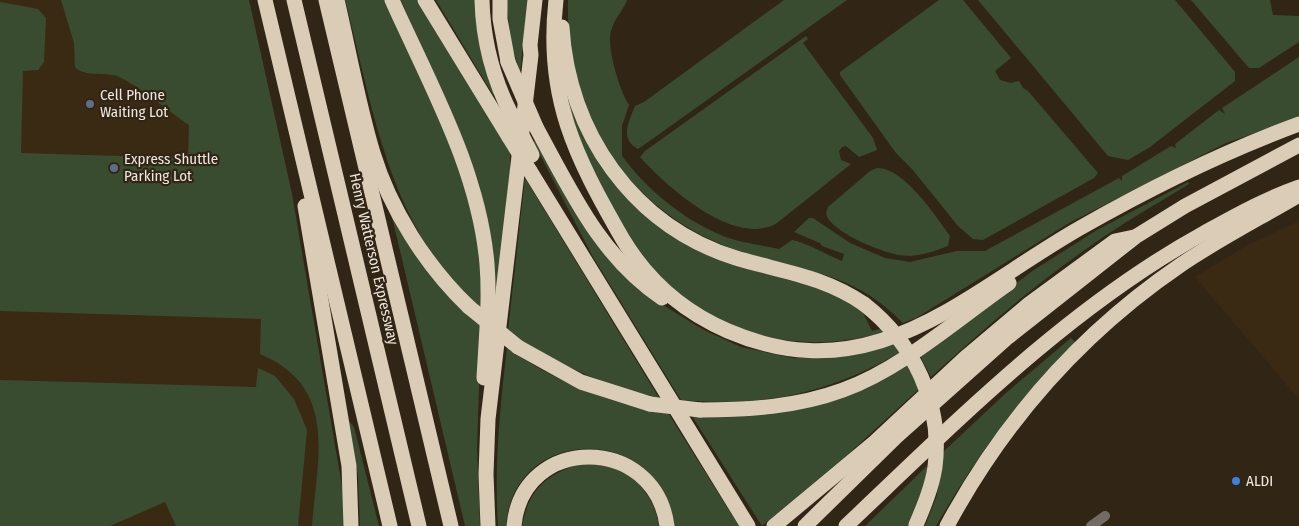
<svg xmlns="http://www.w3.org/2000/svg" width="1299" height="526" font-family="'Fira Sans Condensed',sans-serif">
	<style>
		.built { fill: #3a2a14 }
		.green { fill: #3a4c2f }
		.lines { fill: none; stroke-linecap: round; stroke-linejoin: round }
		.street { stroke: #726c64; stroke-width: 10 }
		.highway { stroke: #daccb7; stroke-width: 15 }
		.highway-bridge { stroke: #daccb7; stroke-width: 15 }
		.service-dot { fill: #5c6f8a; stroke: #312616; stroke-width: 2 }
		.shop-dot { fill: #3f7fe0; stroke: #312616; stroke-width: 2 }
		.labels { text-anchor: middle; stroke-width: 4.5; stroke-linejoin: round; paint-order: stroke }
		.poi-label { font-size: 15px; fill: #efe7dd; stroke: #312616; text-anchor: start }
		.street-label { font-size: 15px; fill: #efe7dd; stroke: #312616 }
	</style>
	<rect width="100%" height="100%" fill="#312616"/>
	<g class="built">
		<polygon points="0,0 236,0 332,450 324,526 0,526"/>
		<polygon points="1299,221 1299,399 1195,277 1248,245"/>
	</g>
	<g class="green">
		<path d="M61,0h188l43,194 52,304 1,28h-33c5,-68 27,-139 -52,-172l1,-35 -261,-8v-309l38,7 8,9 -2,44 -6,8 -15,1 -2,82 167,5 1,-33c-21,-14 -51,-40 -72,-49 -13,-4 -33,1 -42,-9l-1,-24z"/>
		<path d="M345,0h43l73,168 18,69 3,72c-20,-19 -38,-37 -53,-60 -48,-74 -62,-165 -84,-249z"/>
		<polygon points="401,0 418,0 510,152 510,175 496,295 488,223 478,180"/>
		<polygon points="436,0 477,0 495,94 493,95"/>
		<polygon points="506,0 528,0 520,73 512,46"/>
		<path d="M568,0h59c-4,11 -13,19 -16,31 -5,15 9,61 18,74l-7,21v30c25,34 62,64 101,80 18,7 38,9 56,13l13,-9c18,4 32,14 50,21l2,-7 -22,-8 -2,-3 -26,-11 15,-14h4l37,25 35,15 25,4 47,-11h28l134,-73 3,3v-5l49,-30 5,2 -1,-4 44,-34 6,4 -3,-6 77,-51v61l-73,25 -157,80 -153,95 -13,5c-51,-52 -97,-50 -161,-71 -112,-37 -177,-134 -174,-252z"/>
		<path d="M784,0h63l-189,135 -20,14c-19,-10 -9,-28 -3,-43l9,-4z"/>
		<polygon points="939,0 963,0 1011,58 995,71 1000,80 1011,83 1019,81 1023,88 1028,91 1098,173 1094,178 983,240 973,239 958,226 912,169 896,153 840,75 840,72"/>
		<polygon points="978,0 1175,0 1235,72 1235,81 1150,147 1128,160 1108,156"/>
		<polygon points="1191,0 1270,0 1273,15 1299,16 1299,42 1259,68 1249,68"/>
		<path d="M806,36l2,3 -5,4 70,95 4,12 -18,7 -13,-11 -4,1 -3,4 2,9 10,4 -74,59c-42,25 -110,-36 -137,-66l5,-6z"/>
		<path d="M564,81l87,136 162,65 49,29 10,20 11,-3 3,4c-87,24 -169,6 -232,-61 -16,-17 -28,-39 -40,-60 -15,-26 -30,-53 -40,-82 -5,-15 -7,-32 -10,-48z"/>
		<path d="M536,137l42,77 85,91 39,24 39,18 52,11 57,-2 46,-12 5,8c-74,42 -136,55 -220,48l-88,-143 -59,-114z"/>
		<path d="M877,168c25,-1 57,45 70,64l3,4 -2,10c-15,6 -33,12 -49,9 -18,-3 -68,-23 -73,-41l2,-7 42,-36z"/>
		<path d="M525,178l134,220c-57,-14 -104,-33 -151,-67z"/>
		<path d="M1188,182l1,2c-34,21 -68,40 -100,63 -56,39 -108,84 -158,130l-12,-23 115,-84 63,-40z"/>
		<polygon points="389,204 481,327 477,448 480,526 465,526"/>
		<path d="M1071,338l4,4c-56,55 -100,117 -139,184h-11l12,-31 6,-43 63,-59z"/>
		<path d="M507,348c50,34 102,56 161,65l71,113h-65c-12,-103 -161,-103 -168,0h-8c-4,-60 2,-119 9,-178z"/>
		<polygon points="908,362 919,389 845,457 762,526 692,416 755,415"/>
		<polygon points="258,368 275,376 294,399 307,430 298,526 176,526 165,502 110,526 0,526 0,380 256,387"/>
		<polygon points="349,421 354,427 379,526 360,526 358,476"/>
		<path d="M580,464c9,0 19,0 28,2 28,6 47,33 51,60h-137c7,-36 23,-51 58,-62z"/>
		<polygon points="928,465 924,485 909,526 865,526"/>
	</g>
	<g class="lines">
		<polyline class="street" points="1091,526 1105,516"/>
		<g class="highway">
			<polyline points="265,0 390,526"/>
			<polyline points="294,0 419,526"/>
			<polyline points="326,0 451,526"/>
			<path d="M337,0c12,51 21,103 36,153 17,56 53,113 96,154"/>
			<path d="M392,0c38,85 87,170 95,264 3,38 -1,76 -3,114"/>
			<polyline points="425,0 509,137"/>
			<path d="M482,0c1,42 11,79 30,116"/>
			<polyline points="500,0 500,19 508,62"/>
			<path d="M556,0c-11,97 19,156 66,238 25,42 62,74 106,93 145,62 235,-36 352,-103 70,-40 143,-76 219,-104"/>
			<path d="M562,27c6,105 71,199 174,231 47,14 87,18 128,46"/>
			<path d="M536,127c35,64 64,129 126,171"/>
			<polyline points="530,171 748,526"/>
			<polyline points="305,206 349,466 351,526"/>
			<polyline points="518,347 581,382 650,404"/>
			<path d="M700,410c48,0 97,-3 143,-20 60,-22 114,-71 166,-107"/>
			<polyline points="488,526 486,474 488,419 531,55 530,45 535,0"/>
			<path d="M514,526c8,-92 141,-92 153,0"/>
			<polyline points="774,526 875,442 965,358 1029,304 1115,241 1134,237"/>
			<polyline points="805,526 897,436 1008,337 1135,237 1185,206 1299,145"/>
			<path d="M846,526c112,-106 222,-218 358,-293 31,-17 61,-34 95,-46"/>
			<path d="M947,526c57,-106 135,-194 235,-262 37,-25 78,-46 117,-69"/>
		</g>
		<g class="highway-bridge">
			<polyline points="508,62 536,127"/>
			<polyline points="512,116 532,155"/>
			<polyline points="509,137 530,171"/>
			<path d="M864,304c49,38 79,100 71,163 -3,20 -11,39 -19,58"/>
			<polyline points="469,307 518,347"/>
			<polyline points="650,404 700,410"/>
		</g>
	</g>
	<g class="service-dot">
		<circle cx="90" cy="104" r="5"/>
		<circle cx="114" cy="168" r="5"/>
	</g>
	<circle class="shop-dot" cx="1236" cy="481" r="5"/>
	<g class="labels">
		<g class="poi-label">
			<text x="100" y="100">Cell Phone<tspan x="100" dy="17">Waiting Lot</tspan></text>
			<text x="124" y="164">Express Shuttle<tspan x="124" dy="17">Parking Lot</tspan></text>
			<text x="1246" y="486">ALDI</text>
		</g>
		<g class="street-label">
			<text transform="translate(374 259) rotate(77)" y="5">Henry Watterson Expressway</text>
		</g>
	</g>
</svg>
